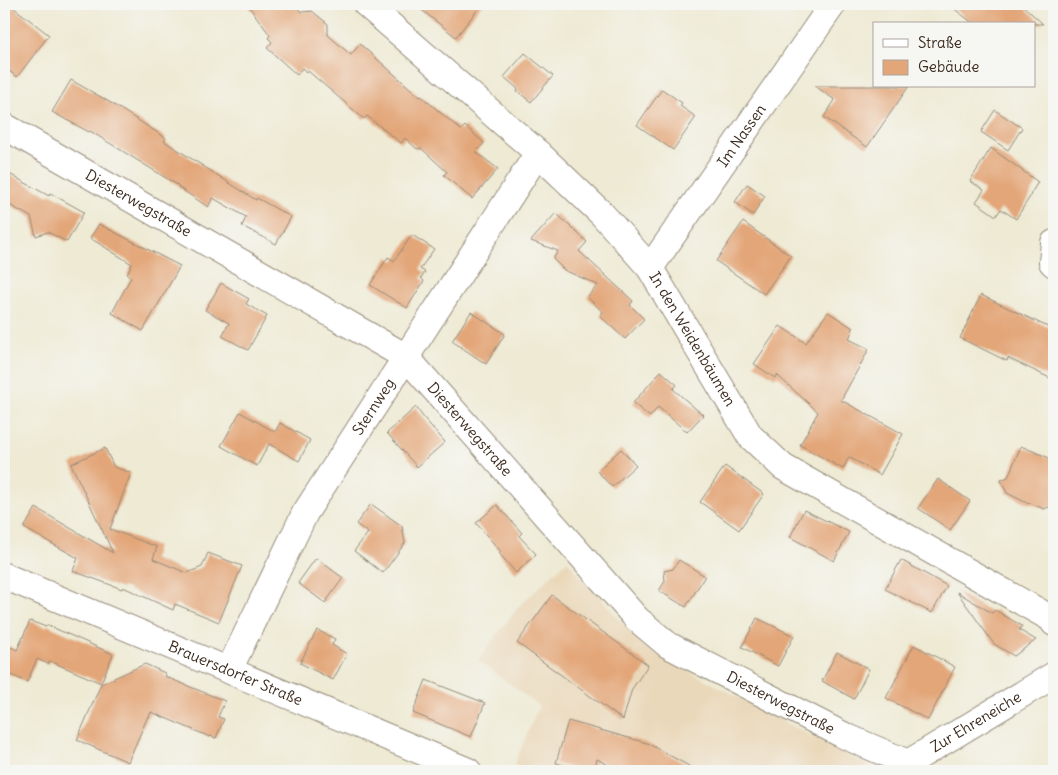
<svg xmlns="http://www.w3.org/2000/svg" width="1058" height="775" font-family="Delius,sans-serif">
	<style>
		.built { fill: #ead8ba }
		.building { fill: #e3a678 }
		.lines { fill: none; stroke-linecap: round; stroke-linejoin: round }
		.minor-casing { stroke: #948a79; stroke-width: 28 }
		.minor { stroke: #fff; stroke-width: 26 }
		.labels { text-anchor: middle; stroke-width: 5; stroke-linejoin: round; paint-order: stroke }
		.street-label { font-size: 15px; fill: #3b2a1e; stroke: #f6f6f2 }
	</style>
	<rect width="100%" height="100%" fill="#f6f6f2"/>
	<filter id="ink" filterUnits="userSpaceOnUse"><feTurbulence type="fractalNoise" baseFrequency=".02" numOctaves="2"/><feDisplacementMap in="SourceGraphic" scale="10" xChannelSelector="R" yChannelSelector="G"/><feConvolveMatrix kernelMatrix="1 2 1 2 8 2 1 2 1" color-interpolation-filters="sRGB"/></filter>
	<filter id="wash" filterUnits="userSpaceOnUse"><feTurbulence type="fractalNoise" baseFrequency=".0096" numOctaves="4" result="noise"/><feDisplacementMap in="SourceGraphic" scale="20" xChannelSelector="R" yChannelSelector="G"/><feGaussianBlur stdDeviation="1.12" result="paint"/><feColorMatrix in="noise" values="0 0 0 0 0 0 0 0 0 0 0 0 0 0 0 0 0 1.4 0 .05"/><feComposite in="paint" operator="in"/></filter>
	<g filter="url(#wash)">
		<rect width="100%" height="100%" fill="#eeead4"/>
		<polygon class="built" points="567,561 645,648 866,765 868,771 529,771 514,765 539,706 478,660 518,607"/>
		<g id="blocks">
			<g class="building">
				<polygon points="4,4 9,4 49,35 17,77 4,67"/>
				<polygon points="247,4 292,4 302,12 312,11 328,24 328,35 351,55 360,44 420,97 421,96 461,130 465,126 484,143 476,152 498,169 472,199 444,175 447,172 421,148 417,149 405,138 401,143 367,116 364,119 308,71 306,72 302,68 297,75 267,48 272,42 268,38 270,35"/>
				<polygon points="414,4 482,4 456,37"/>
				<polygon points="948,4 1021,4 1043,24 974,24"/>
				<polygon points="525,53 553,76 531,102 517,91 518,89 504,77"/>
				<polygon points="71,80 106,100 166,138 164,141 256,200 257,198 291,217 276,244 242,226 246,217 213,198 208,207 178,187 179,186 90,131 89,132 52,112"/>
				<polygon points="815,86 909,86 867,147 824,117 835,100"/>
				<polygon points="662,89 682,103 680,106 696,117 673,150 637,125"/>
				<polygon points="995,110 1022,128 1008,150 981,132"/>
				<polygon points="991,148 1038,182 1030,195 1031,195 1016,219 1001,209 996,216 976,202 984,190 970,181"/>
				<polygon points="4,171 49,196 50,193 84,212 67,242 48,232 36,236 31,217 4,202"/>
				<polygon points="747,184 765,196 753,215 735,202"/>
				<polygon points="556,213 587,242 579,251 633,301 630,305 644,319 625,339 600,316 603,312 587,297 598,285 564,270 553,259 558,251 531,241"/>
				<polygon points="743,222 791,256 764,294 716,261"/>
				<polygon points="99,224 180,266 143,331 112,313 131,277 127,275 132,264 90,238"/>
				<polygon points="412,235 434,249 420,269 425,272 421,278 424,281 407,308 370,285 388,257 394,261"/>
				<polygon points="221,283 249,299 246,304 267,316 248,350 222,336 229,323 205,310"/>
				<polygon points="981,295 1054,330 1054,380 1008,358 1007,361 960,338"/>
				<polygon points="471,312 505,334 486,364 452,341"/>
				<polygon points="828,312 853,328 849,339 869,349 841,400 903,434 880,475 849,457 843,469 800,445 818,412 777,375 775,378 754,364 780,326 806,343"/>
				<polygon points="661,371 677,385 673,389 703,415 687,432 658,407 650,417 633,403"/>
				<polygon points="416,407 423,417 445,442 417,467 387,433"/>
				<polygon points="240,412 275,432 280,423 310,440 299,461 269,444 257,466 221,446"/>
				<polygon points="1021,446 1054,460 1054,505 1044,509 1030,503 1029,504 1007,493 1001,480 1008,477"/>
				<polygon points="105,448 114,467 131,473 110,529 157,547 153,559 187,573 202,567 208,553 242,566 219,622 175,604 173,610 123,587 122,589 73,571 78,558 24,528 36,508 113,553 71,464"/>
				<polygon points="621,449 636,465 612,487 597,471"/>
				<polygon points="725,466 764,494 739,530 700,502"/>
				<polygon points="938,479 970,501 950,530 918,508"/>
				<polygon points="371,504 402,526 405,543 383,573 354,551 368,533 356,524"/>
				<polygon points="497,505 522,533 519,536 536,554 516,573 499,553 501,552 476,523"/>
				<polygon points="804,510 849,532 834,561 790,537"/>
				<polygon points="316,558 343,578 325,603 298,583"/>
				<polygon points="679,560 705,576 686,607 659,591 665,581 664,571 673,569"/>
				<polygon points="901,560 947,586 932,613 885,589"/>
				<polygon points="957,592 992,613 995,610 1022,626 1019,630 1036,640 1014,656 994,644"/>
				<polygon points="552,595 648,665 632,689 623,720 517,643"/>
				<polygon points="757,618 794,636 778,666 742,647"/>
				<polygon points="30,621 46,627 47,625 113,654 101,683 50,661 48,664 37,659 27,682 4,672 4,644 17,650"/>
				<polygon points="317,630 335,639 332,645 347,654 333,680 300,663"/>
				<polygon points="914,645 955,667 928,720 886,698"/>
				<polygon points="837,652 869,669 854,699 822,681"/>
				<polygon points="145,664 165,673 166,677 225,701 218,717 224,719 216,738 210,736 210,737 151,712 149,717 148,716 128,762 77,740 101,684"/>
				<polygon points="426,680 485,703 471,737 413,713"/>
				<polygon points="568,721 647,743 698,771 619,771 597,759 594,771 585,771 556,763"/>
			</g>
		</g>
	</g>
	<g filter="url(#ink)">
		<use href="#blocks" fill-opacity="0" stroke="#948a79" stroke-width="1"/>
		<g class="lines">
			<g class="minor-casing">
				<g id="minor">
					<path id="s1" d="M366,4l172,149 64,61 48,54 100,168 33,31 269,152 2,4"/>
					<path id="s2" d="M4,126l402,231 231,262 31,26 177,91 63,27"/>
					<polyline points="1054,243 1052,262 1054,264"/>
					<path id="s3" d="M650,268l183,-264"/>
					<path id="s4" d="M4,576l464,195"/>
					<path id="s5" d="M229,670l76,-157 233,-360"/>
					<path id="s6" d="M901,771l7,-8 146,-88"/>
				</g>
			</g>
			<use href="#minor" class="minor"/>
		</g>
	</g>
	<g class="labels">
		<g class="street-label">
			<text dy="5" stroke="none"><textPath href="#s3" startOffset="161">Im Nassen</textPath></text>
			<text dy="5" stroke="none"><textPath href="#s2" startOffset="155">Diesterwegstraße</textPath></text>
			<text dy="5" stroke="none"><textPath href="#s1" startOffset="471">In den Weidenbäumen</textPath></text>
			<text dy="5" stroke="none"><textPath href="#s5" startOffset="301">Sternweg</textPath></text>
			<text dy="5" stroke="none"><textPath href="#s2" startOffset="560">Diesterwegstraße</textPath></text>
			<text dy="5" stroke="none"><textPath href="#s4" startOffset="251">Brauersdorfer Straße</textPath></text>
			<text dy="5" stroke="none"><textPath href="#s2" startOffset="980">Diesterwegstraße</textPath></text>
			<text dy="5" stroke="none"><textPath href="#s6" startOffset="90">Zur Ehreneiche</textPath></text>
		</g>
	</g>
	<rect width="1058" height="775" fill="none" stroke="#f6f6f2" stroke-width="20"/>
	<rect x="873" y="22" width="162" height="65" fill="#f6f6f2" stroke="#aba49d"/>
	<rect x="883" y="39" width="25" height="8" fill="#ffffff" stroke="#aba49d"/>
	<text x="918" y="48" font-size="15" fill="#3b2a1e">Straße</text>
	<rect x="883" y="60" width="25" height="15" fill="#e3a678" stroke="#aba49d"/>
	<text x="918" y="72" font-size="15" fill="#3b2a1e">Gebäude</text>
</svg>
